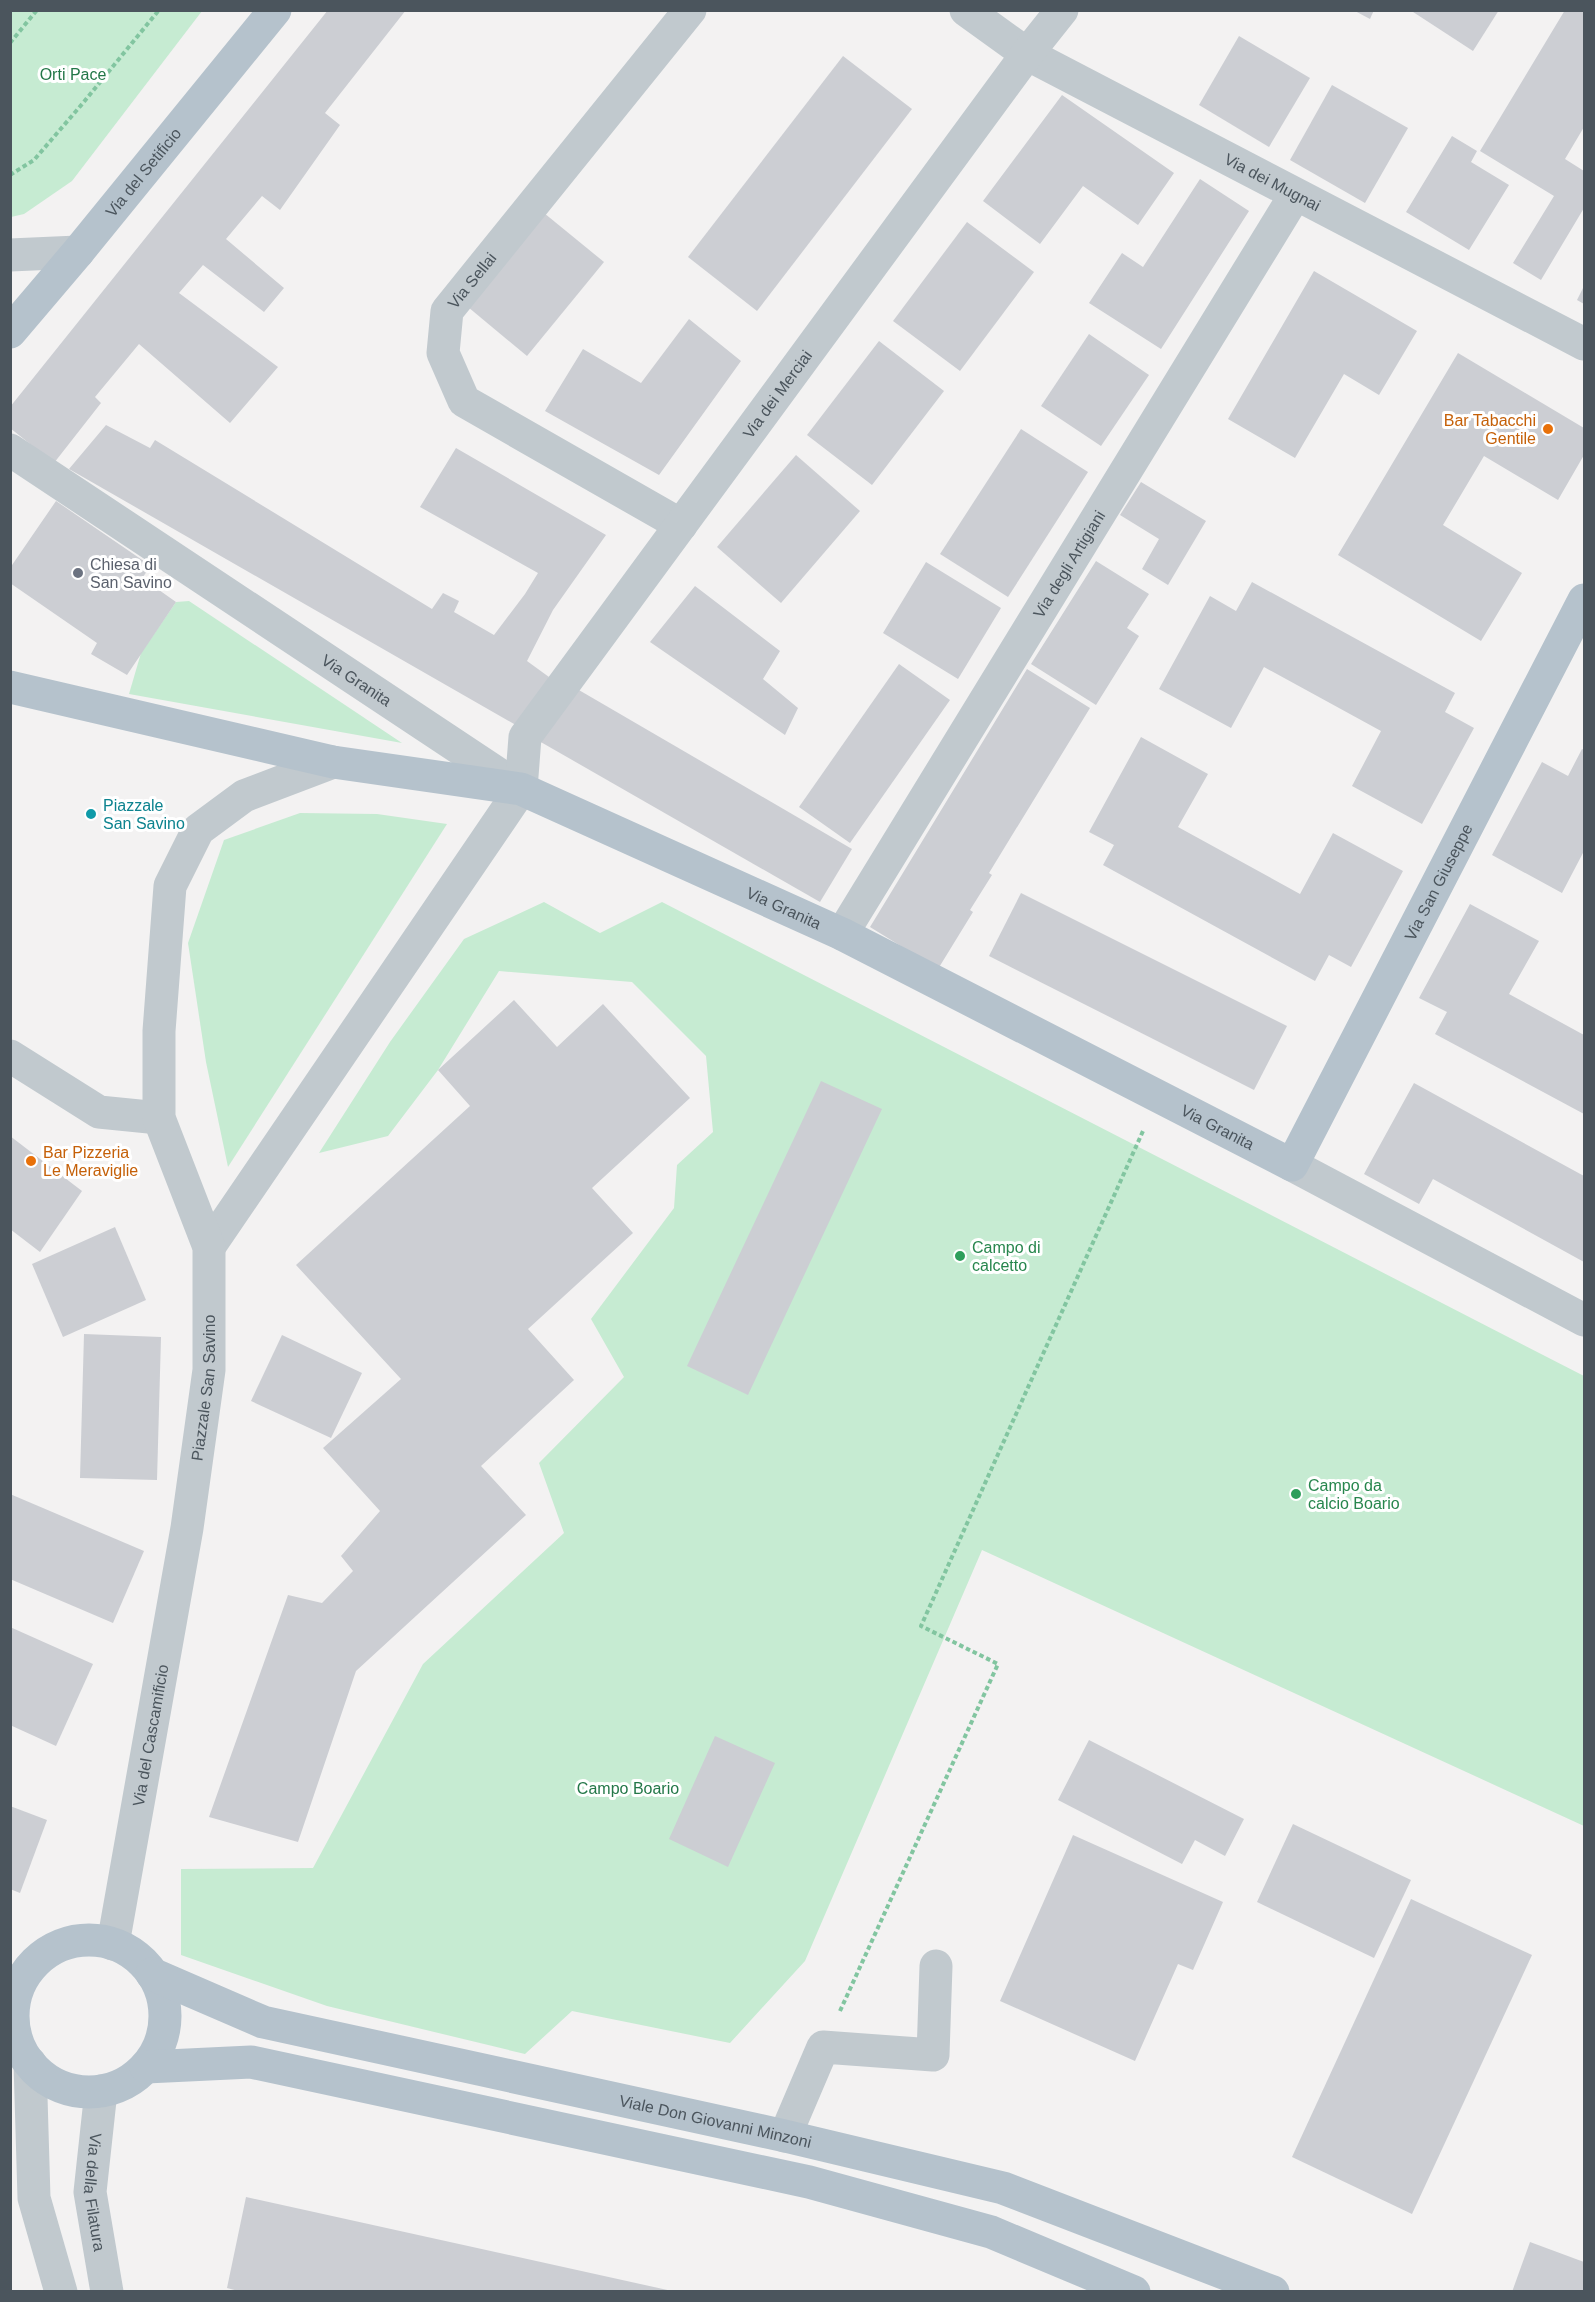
<svg xmlns="http://www.w3.org/2000/svg" width="1595" height="2302" font-family="Helvetica,sans-serif">
	<style>
		.green { fill: #c6ebd2 }
		.building { fill: #ccced3 }
		.lines { fill: none; stroke-linecap: round; stroke-linejoin: round }
		.path { stroke: #82c5a0; stroke-width: 4; stroke-dasharray: 4.5 3; stroke-linecap: butt }
		.minor { stroke: #c1c9ce; stroke-width: 33 }
		.major { stroke: #b5c2cc; stroke-width: 33 }
		.food-dot { fill: #e8710a; stroke: #fff; stroke-width: 2 }
		.worship-dot { fill: #6b7280; stroke: #fff; stroke-width: 2 }
		.culture-dot { fill: #0f9aa8; stroke: #fff; stroke-width: 2 }
		.leisure-dot { fill: #2e9e5b; stroke: #fff; stroke-width: 2 }
		.labels { text-anchor: middle; stroke-width: 6; stroke-linejoin: round; paint-order: stroke }
		.park-label { font-size: 16px; fill: #237748; stroke: #fff }
		.street-label { font-size: 16px; fill: #4b555d; stroke: #fff }
		.food-label { font-size: 16px; fill: #c56008; stroke: #fff; text-anchor: end }
		.worship-label { font-size: 16px; fill: #5b616d; stroke: #fff; text-anchor: start }
		.culture-label { font-size: 16px; fill: #0d838f; stroke: #fff; text-anchor: start }
		.leisure-label { font-size: 16px; fill: #27864d; stroke: #fff; text-anchor: start }
	</style>
	<rect width="100%" height="100%" fill="#f3f2f2"/>
	<g class="green">
		<polygon points="10,11 202,11 72,181 24,214 11,217"/>
		<polygon points="189,601 402,743 129,694 141,653 176,602"/>
		<polygon points="300,813 377,814 447,824 228,1167 206,1062 188,943 224,840"/>
		<polygon points="544,902 600,933 662,902 1584,1376 1584,1826 982,1550 805,1961 730,2043 572,2011 525,2054 327,2006 181,1955 181,1869 313,1868 423,1664 564,1533 539,1463 624,1377 591,1319 674,1208 677,1165 713,1132 706,1056 632,982 499,971 438,1070 388,1136 319,1153 390,1042 464,939"/>
	</g>
	<g class="building">
		<polygon points="328,10 406,10 325,113 340,125 280,210 262,196 226,239 284,288 264,312 203,265 179,293 278,367 230,423 139,344 95,397 101,403 54,463 10,428 10,407"/>
		<polygon points="1353,10 1374,10 1370,19"/>
		<polygon points="1410,10 1499,10 1473,51"/>
		<polygon points="1565,10 1584,10 1584,127 1565,159 1584,171 1584,208 1541,280 1513,263 1554,196 1480,151"/>
		<polygon points="1239,36 1310,78 1269,147 1199,105"/>
		<polygon points="843,56 912,109 757,311 688,257"/>
		<polygon points="1332,85 1408,128 1365,203 1290,160"/>
		<polygon points="1062,95 1174,173 1138,225 1083,186 1040,244 983,201"/>
		<polygon points="1452,136 1477,151 1471,162 1509,185 1469,250 1406,212"/>
		<polygon points="1200,179 1249,211 1161,349 1089,303 1122,253 1143,267"/>
		<polygon points="544,213 604,262 527,356 468,307"/>
		<polygon points="967,222 1034,272 960,371 893,321"/>
		<polygon points="1314,271 1417,331 1379,395 1344,374 1295,458 1228,419"/>
		<polygon points="1584,286 1584,304 1577,300"/>
		<polygon points="689,319 741,361 659,475 545,411 583,349 641,383"/>
		<polygon points="1089,334 1149,375 1101,446 1041,406"/>
		<polygon points="879,341 944,391 872,485 807,435"/>
		<polygon points="1458,353 1584,428 1584,455 1558,500 1484,456 1443,525 1522,573 1481,641 1338,555"/>
		<polygon points="106,425 150,448 155,440 432,609 443,593 459,601 454,612 494,635 525,594 538,573 420,507 456,448 606,535 553,610 527,661 549,677 521,728 69,469"/>
		<polygon points="1021,429 1088,472 1008,597 940,554"/>
		<polygon points="796,455 860,511 781,603 717,547"/>
		<polygon points="1141,482 1206,521 1168,585 1142,569 1159,539 1120,515"/>
		<polygon points="56,501 151,566 142,578 176,602 127,675 91,654 97,643 10,583 10,568"/>
		<polygon points="1096,561 1149,594 1127,628 1139,636 1096,705 1031,664"/>
		<polygon points="926,562 1001,608 958,679 883,633"/>
		<polygon points="1252,582 1455,693 1445,712 1474,728 1422,824 1352,786 1381,731 1264,667 1231,728 1159,689 1210,596 1236,611"/>
		<polygon points="695,586 780,651 763,679 798,708 785,735 650,642"/>
		<polygon points="899,664 950,700 850,843 799,807"/>
		<polygon points="1027,669 1090,708 989,873 992,875 970,910 973,912 938,969 870,927"/>
		<polygon points="572,686 852,849 820,902 539,741"/>
		<polygon points="1141,737 1208,774 1178,827 1300,894 1333,833 1403,871 1351,967 1329,955 1315,981 1103,865 1114,845 1089,832"/>
		<polygon points="1582,749 1584,750 1584,851 1562,893 1492,855 1542,762 1568,776"/>
		<polygon points="1021,893 1287,1026 1254,1090 989,956"/>
		<polygon points="1470,904 1539,941 1509,994 1584,1035 1584,1114 1435,1034 1447,1012 1419,998"/>
		<polygon points="514,1000 557,1047 603,1004 690,1098 592,1188 633,1233 528,1329 574,1380 481,1466 526,1515 356,1671 298,1842 209,1817 288,1595 322,1603 353,1571 341,1556 380,1511 323,1448 401,1379 296,1265 470,1106 438,1070"/>
		<polygon points="821,1081 882,1109 748,1395 687,1366"/>
		<polygon points="1414,1083 1584,1176 1584,1262 1433,1179 1419,1204 1364,1174"/>
		<polygon points="10,1136 82,1191 40,1252 10,1229"/>
		<polygon points="115,1227 146,1300 63,1337 32,1264"/>
		<polygon points="84,1334 161,1337 157,1480 80,1478"/>
		<polygon points="282,1335 362,1373 331,1438 251,1401"/>
		<polygon points="10,1494 144,1551 113,1623 10,1579"/>
		<polygon points="10,1627 93,1664 56,1746 10,1725"/>
		<polygon points="715,1736 775,1763 728,1867 669,1839"/>
		<polygon points="1089,1740 1244,1819 1225,1856 1195,1840 1182,1864 1058,1800"/>
		<polygon points="10,1806 47,1820 20,1893 10,1889"/>
		<polygon points="1293,1824 1411,1880 1374,1958 1257,1902"/>
		<polygon points="1073,1835 1223,1902 1193,1970 1178,1964 1135,2061 1000,2001"/>
		<polygon points="1411,1899 1532,1955 1412,2214 1292,2157"/>
		<polygon points="246,2197 672,2291 672,2292 242,2292 227,2288"/>
		<polygon points="1530,2242 1584,2262 1584,2292 1512,2292"/>
	</g>
	<g class="lines">
		<g class="path">
			<polyline points="10,43 37,10"/>
			<polyline points="10,175 34,160 83,103 159,10"/>
			<polyline points="840,2011 998,1664 921,1626 1143,1131"/>
		</g>
		<g class="minor">
			<path id="s1" d="M966,10l61,44 557,290"/>
			<polyline points="10,255 78,252"/>
			<path id="s2" d="M10,450l511,339"/>
			<path id="s3" d="M681,525l-217,-124 -21,-48 4,-42 243,-301"/>
			<path id="s4" d="M842,934l453,-739"/>
			<polyline points="10,1056 99,1112 159,1118"/>
			<polyline points="1292,1165 1584,1320"/>
			<path id="s5" d="M209,1247l312,-458 4,-52 502,-683 35,-44"/>
			<path id="s6" d="M113,1944l74,-416 22,-158v-123l-50,-129v-87l11,-145 28,-56 46,-34 89,-34"/>
			<polyline points="30,2063 34,2198 61,2292"/>
			<path id="s7" d="M101,2091l-11,101 17,100"/>
			<polyline points="785,2136 823,2047 933,2055 936,1966"/>
		</g>
		<g class="major">
			<path id="s8" d="M10,332l68,-80 197,-242"/>
			<path id="s9" d="M10,687l323,75 188,27 321,145 450,231 292,-565"/>
			<circle cx="89" cy="2016" r="76"/>
			<path id="s10" d="M152,1974l111,48 522,114 218,52 270,104"/>
			<polyline points="146,2067 251,2062 809,2182 991,2232 1134,2292"/>
		</g>
	</g>
	<g class="food-dot">
		<circle cx="1548" cy="429" r="6"/>
		<circle cx="31" cy="1161" r="6"/>
	</g>
	<circle class="worship-dot" cx="78" cy="573" r="6"/>
	<circle class="culture-dot" cx="91" cy="814" r="6"/>
	<g class="leisure-dot">
		<circle cx="960" cy="1256" r="6"/>
		<circle cx="1296" cy="1494" r="6"/>
	</g>
	<g class="labels">
		<g class="park-label">
			<text x="73" y="80">Orti Pace</text>
			<text x="628" y="1794">Campo Boario</text>
		</g>
		<g class="street-label">
			<text dy="6" stroke="none"><textPath href="#s8" startOffset="208">Via del Setificio</textPath></text>
			<text dy="6" stroke="none"><textPath href="#s1" startOffset="352">Via dei Mugnai</textPath></text>
			<text dy="6" stroke="none"><textPath href="#s3" startOffset="384">Via Sellai</textPath></text>
			<text dy="6" stroke="none"><textPath href="#s5" startOffset="1032">Via dei Merciai</textPath></text>
			<text dy="6" stroke="none"><textPath href="#s4" startOffset="434">Via degli Artigiani</textPath></text>
			<text dy="6" stroke="none"><textPath href="#s2" startOffset="416">Via Granita</textPath></text>
			<text dy="6" stroke="none"><textPath href="#s9" startOffset="1698">Via San Giuseppe</textPath></text>
			<text dy="6" stroke="none"><textPath href="#s9" startOffset="810">Via Granita</textPath></text>
			<text dy="6" stroke="none"><textPath href="#s9" startOffset="1296">Via Granita</textPath></text>
			<text dy="6" stroke="none"><textPath href="#s6" startOffset="564">Piazzale San Savino</textPath></text>
			<text dy="6" stroke="none"><textPath href="#s6" startOffset="212">Via del Cascamificio</textPath></text>
			<text dy="6" stroke="none"><textPath href="#s10" startOffset="584">Viale Don Giovanni Minzoni</textPath></text>
			<text dy="6" stroke="none"><textPath href="#s7" startOffset="102">Via della Filatura</textPath></text>
		</g>
		<g class="food-label">
			<text x="1536" y="426">Bar Tabacchi<tspan x="1536" dy="18">Gentile</tspan></text>
			<text x="43" y="1158" text-anchor="start">Bar Pizzeria<tspan x="43" dy="18">Le Meraviglie</tspan></text>
		</g>
		<g class="worship-label">
			<text x="90" y="570">Chiesa di<tspan x="90" dy="18">San Savino</tspan></text>
		</g>
		<g class="culture-label">
			<text x="103" y="811">Piazzale<tspan x="103" dy="18">San Savino</tspan></text>
		</g>
		<g class="leisure-label">
			<text x="972" y="1253">Campo di<tspan x="972" dy="18">calcetto</tspan></text>
			<text x="1308" y="1491">Campo da<tspan x="1308" dy="18">calcio Boario</tspan></text>
		</g>
	</g>
	<rect width="1595" height="2302" fill="none" stroke="#4b555d" stroke-width="24"/>
</svg>
